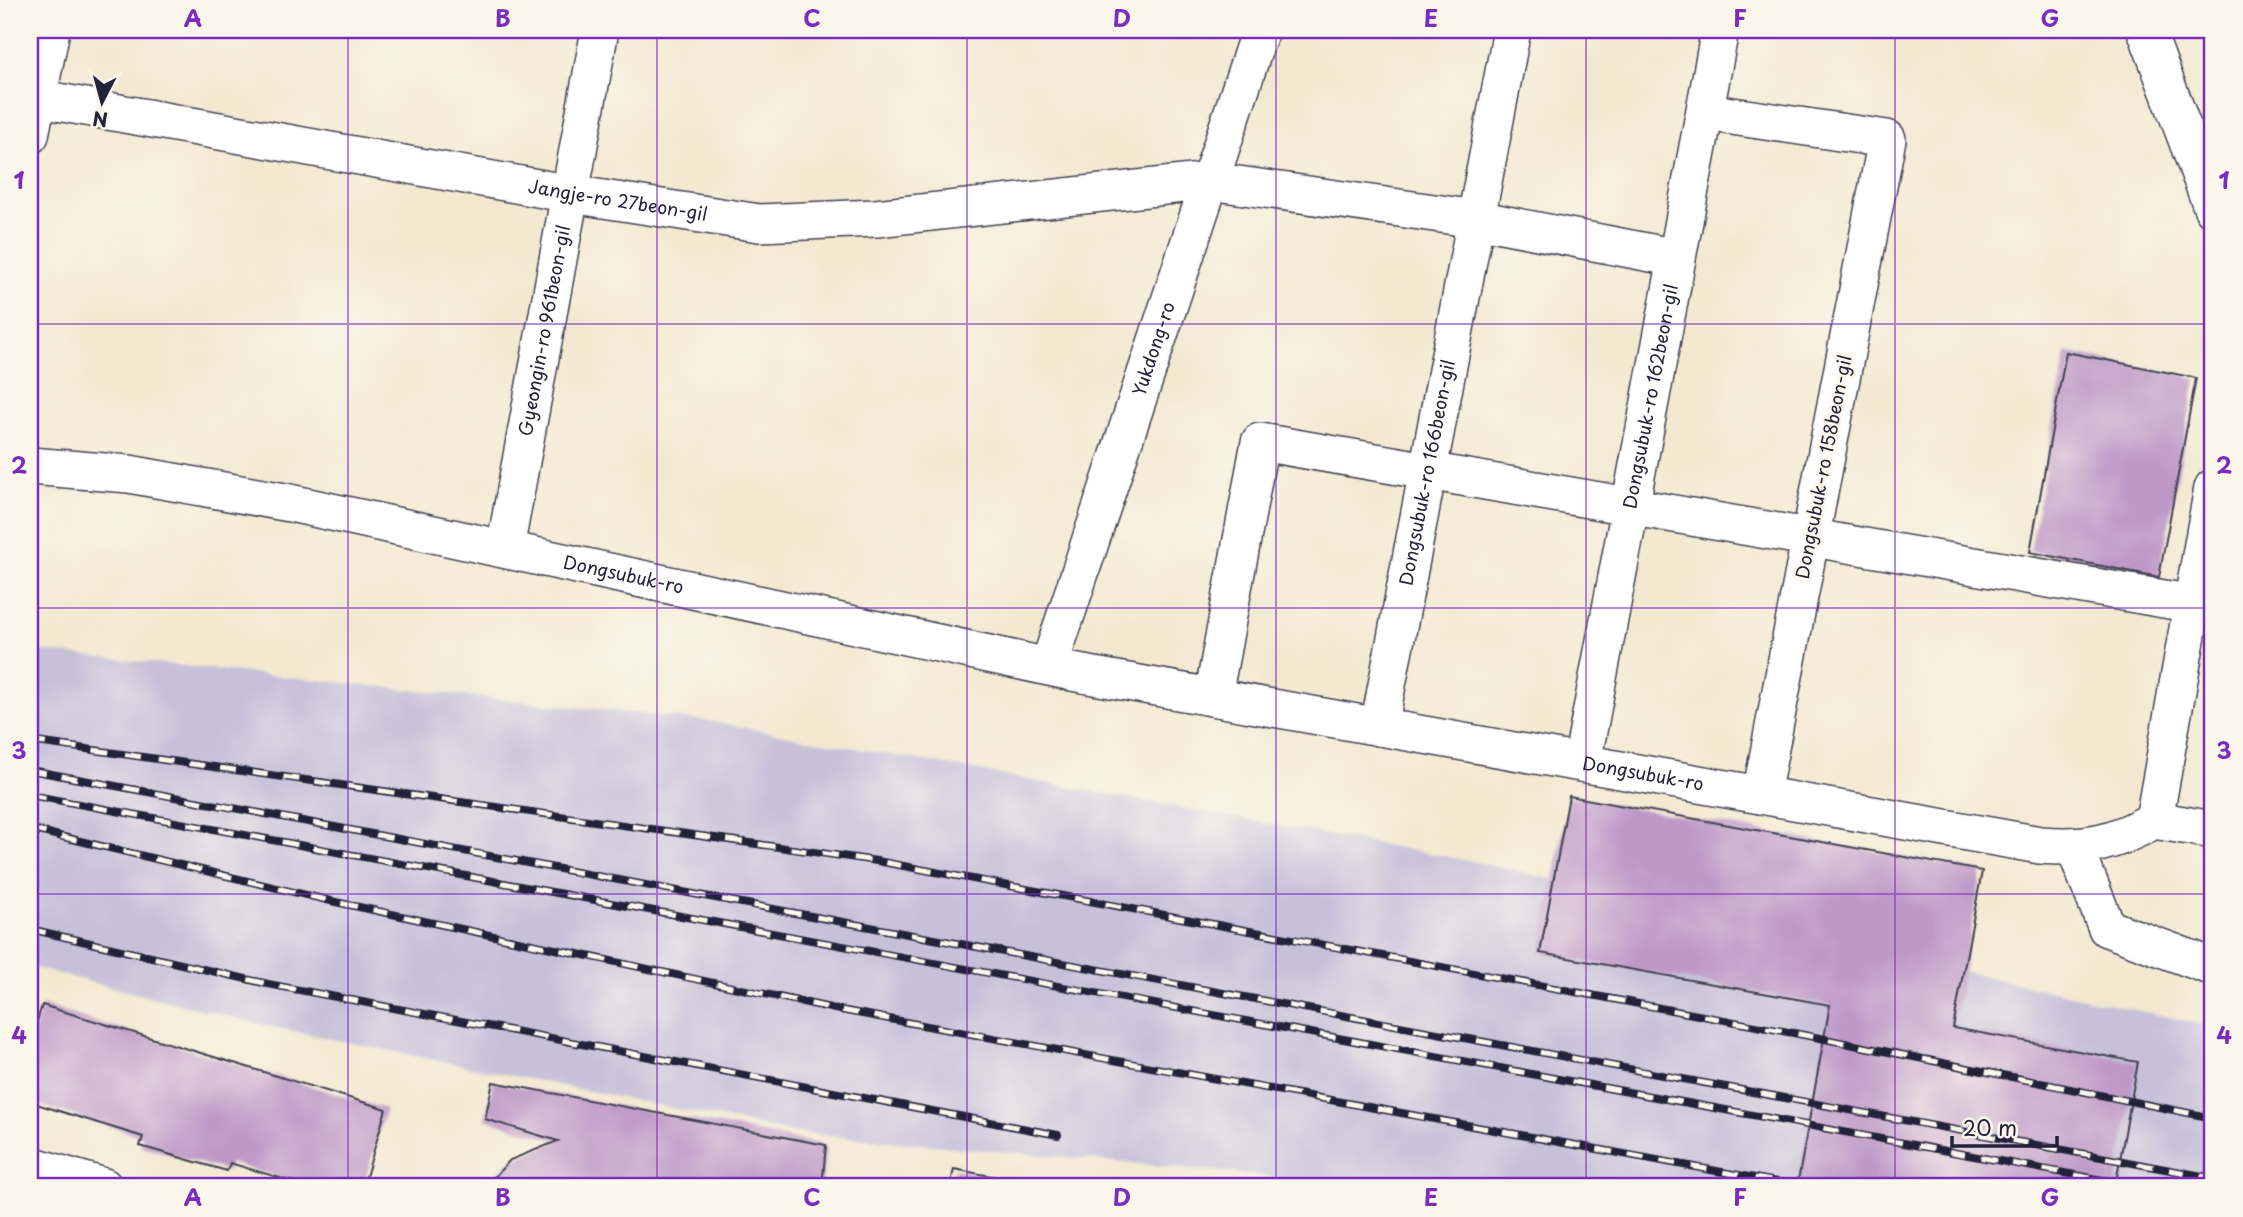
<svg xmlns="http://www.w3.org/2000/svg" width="2243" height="1217" font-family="'Playpen Sans',sans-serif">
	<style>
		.industrial { fill: #c6c0d9 }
		.building { fill: #be99c7 }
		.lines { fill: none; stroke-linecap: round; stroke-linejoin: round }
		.minor-casing { stroke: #414052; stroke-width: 40 }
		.minor { stroke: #fff; stroke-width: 37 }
		.rail-casing { stroke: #22223b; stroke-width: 8 }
		.rail { stroke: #fbf7ec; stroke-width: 5; stroke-dasharray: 16; stroke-linecap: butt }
		.grid { fill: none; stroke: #7b2cbf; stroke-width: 2; stroke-opacity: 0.55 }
		.labels { text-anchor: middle; stroke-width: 6; stroke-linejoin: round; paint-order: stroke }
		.street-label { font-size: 18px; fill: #22223b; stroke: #fbf7ec }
		.neatline { fill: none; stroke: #7b2cbf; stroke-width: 2.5 }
		.grid-label { font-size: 23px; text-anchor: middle; font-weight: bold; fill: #7b2cbf }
	</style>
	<rect width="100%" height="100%" fill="#fbf7ec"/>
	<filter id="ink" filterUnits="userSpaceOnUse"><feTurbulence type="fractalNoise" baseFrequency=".0143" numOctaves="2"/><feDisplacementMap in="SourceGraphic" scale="14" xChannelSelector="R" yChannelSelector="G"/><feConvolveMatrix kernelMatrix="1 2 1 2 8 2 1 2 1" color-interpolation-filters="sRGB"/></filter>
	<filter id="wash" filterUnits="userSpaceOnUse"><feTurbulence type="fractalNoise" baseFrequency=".00686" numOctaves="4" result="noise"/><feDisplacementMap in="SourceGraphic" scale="28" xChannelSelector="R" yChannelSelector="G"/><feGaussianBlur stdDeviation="1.57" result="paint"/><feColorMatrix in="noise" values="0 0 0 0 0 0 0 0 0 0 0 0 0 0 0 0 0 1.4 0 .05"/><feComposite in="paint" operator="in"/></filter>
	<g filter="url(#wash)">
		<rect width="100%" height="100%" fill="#f3e9d1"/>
		<polygon class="industrial" points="30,650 708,721 1476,862 2213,1027 2213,1187 1335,1187 1257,1175 790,1132 268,1026 30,967"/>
		<g id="blocks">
			<g class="building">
				<polygon points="2066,352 2196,378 2159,577 2030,552"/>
				<polygon points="1569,796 1982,871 1953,1028 2138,1062 2115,1187 1797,1187 1830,1005 1540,953"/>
				<polygon points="42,1005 386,1109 363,1187 310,1187 230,1163 227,1171 140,1146 143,1137 30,1102 30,1045"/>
				<polygon points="493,1082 826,1145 822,1187 485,1187 510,1160 558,1141 485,1119"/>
				<polygon points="954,1169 1043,1186 1043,1187 950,1187"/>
			</g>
		</g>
	</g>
	<g filter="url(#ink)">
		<use href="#blocks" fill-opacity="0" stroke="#414052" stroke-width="2"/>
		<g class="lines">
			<g class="minor-casing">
				<g id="minor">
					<polyline points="2146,30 2213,209"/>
					<path id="s1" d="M30,97l541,97 188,29 117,-5 334,-37 266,38 201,39"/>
					<polyline points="1705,112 1887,139 1761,795"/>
					<polyline points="30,135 51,30"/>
					<path id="s2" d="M30,466l99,8 161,29 782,169 968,173c47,4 74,-2 114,-25"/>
					<path id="s3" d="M505,549l95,-519"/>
					<path id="s4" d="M1049,666l211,-636"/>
					<polyline points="1213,697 1260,442 2193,604 2213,595"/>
					<path id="s5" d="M1379,727l133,-697"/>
					<path id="s6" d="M1582,763l138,-733"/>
					<polyline points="2154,820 2213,488"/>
					<polyline points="2154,820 2213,830"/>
					<polyline points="2075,848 2107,928 2213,967"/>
					<polyline points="30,1165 104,1187"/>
				</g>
			</g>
			<use href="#minor" class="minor"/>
			<g class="rail-casing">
				<g id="rail">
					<polyline points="30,741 877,861 1820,1038 2213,1118"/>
					<polyline points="30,770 2213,1178"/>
					<polyline points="30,795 2140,1187"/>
					<polyline points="30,829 331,901 835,1009 1804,1187"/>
					<polyline points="30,929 268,984 1058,1135"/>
				</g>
			</g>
			<use href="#rail" class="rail"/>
		</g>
	</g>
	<path class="grid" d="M348,30v1157M657,30v1157M967,30v1157M1276,30v1157M1586,30v1157M1895,30v1157M30,324h2183M30,608h2183M30,894h2183"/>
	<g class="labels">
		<g class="street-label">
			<text dy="6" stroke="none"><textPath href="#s1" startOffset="597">Jangje-ro 27beon-gil</textPath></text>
			<text dy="6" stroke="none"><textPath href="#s3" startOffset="222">Gyeongin-ro 961beon-gil</textPath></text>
			<text dy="6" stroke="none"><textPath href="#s4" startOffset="334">Yukdong-ro</textPath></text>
			<text dy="6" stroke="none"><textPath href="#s6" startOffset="373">Dongsubuk-ro 162beon-gil</textPath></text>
			<text transform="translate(1824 467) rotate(-79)" y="6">Dongsubuk-ro 158beon-gil</text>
			<text dy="6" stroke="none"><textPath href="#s5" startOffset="259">Dongsubuk-ro 166beon-gil</textPath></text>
			<text dy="6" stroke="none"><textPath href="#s2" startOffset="604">Dongsubuk-ro</textPath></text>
			<text dy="6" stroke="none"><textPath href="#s2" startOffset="1643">Dongsubuk-ro</textPath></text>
		</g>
	</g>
	<rect width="2243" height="1217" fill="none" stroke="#fbf7ec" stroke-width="77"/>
	<g transform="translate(102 102) rotate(186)" stroke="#fbf7ec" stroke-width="5" paint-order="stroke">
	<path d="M0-5L12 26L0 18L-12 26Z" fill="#22223b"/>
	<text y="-10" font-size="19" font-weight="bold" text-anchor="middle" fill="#22223b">N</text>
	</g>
	<path d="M1952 1136v10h105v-10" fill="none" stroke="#22223b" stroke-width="3.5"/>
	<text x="1963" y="1136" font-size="21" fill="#22223b" stroke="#fbf7ec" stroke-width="5" paint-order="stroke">20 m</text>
	<rect x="38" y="38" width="2166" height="1140" class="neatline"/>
	<g class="grid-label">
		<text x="193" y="27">A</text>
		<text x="503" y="27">B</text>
		<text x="812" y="27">C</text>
		<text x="1122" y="27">D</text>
		<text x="1431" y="27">E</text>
		<text x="1740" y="27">F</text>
		<text x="2050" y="27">G</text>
		<text x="19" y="189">1</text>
		<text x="2224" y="189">1</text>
		<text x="19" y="474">2</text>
		<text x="2224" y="474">2</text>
		<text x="19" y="759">3</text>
		<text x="2224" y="759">3</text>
		<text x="19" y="1044">4</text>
		<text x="2224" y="1044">4</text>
		<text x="193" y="1206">A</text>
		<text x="503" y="1206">B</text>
		<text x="812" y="1206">C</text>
		<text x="1122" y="1206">D</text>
		<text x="1431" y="1206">E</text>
		<text x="1740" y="1206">F</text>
		<text x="2050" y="1206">G</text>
	</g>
</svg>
